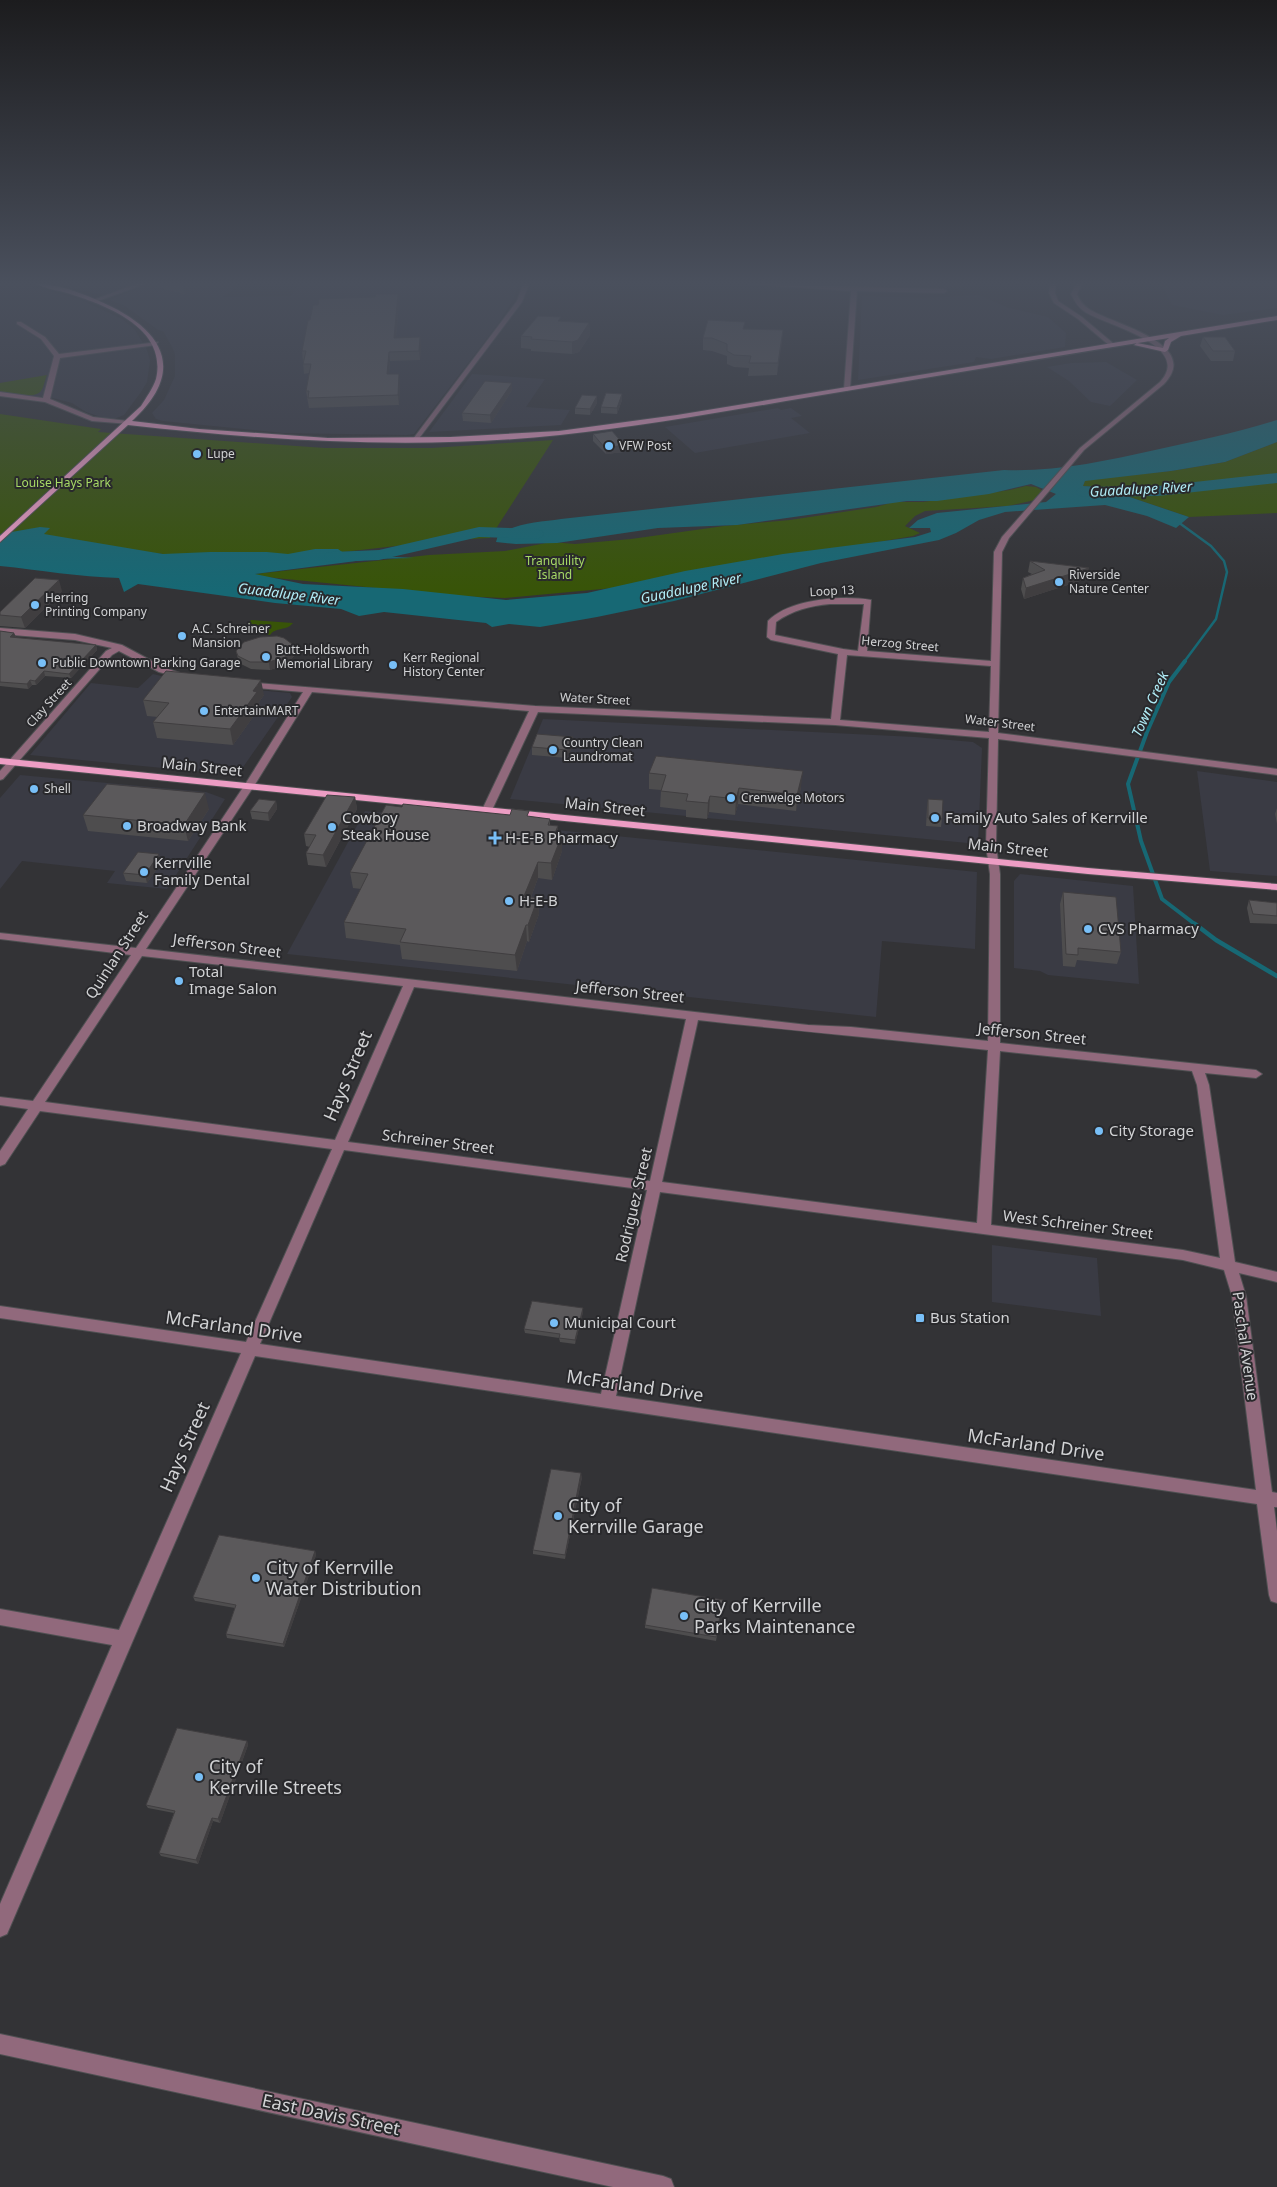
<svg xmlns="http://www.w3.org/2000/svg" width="1277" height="2187" font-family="'Noto Sans',sans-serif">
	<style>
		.built { fill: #3a3b44 }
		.green { fill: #385408 }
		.water { fill: #176874 }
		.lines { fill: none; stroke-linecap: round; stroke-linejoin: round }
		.stream-far2 { stroke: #176874; stroke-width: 2.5 }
		.stream-far1 { stroke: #176874; stroke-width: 4 }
		.stream { stroke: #176874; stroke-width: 4.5 }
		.river { fill: #176874; fill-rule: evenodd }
		.minor-casing { stroke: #4f5052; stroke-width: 2 }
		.major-casing { stroke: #4f5052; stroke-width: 2 }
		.minor { fill: #91697c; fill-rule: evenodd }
		.major { fill: #ed9dc4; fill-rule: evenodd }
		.wall { fill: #4e4d4e }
		.shaded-wall { fill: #403e40 }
		.building { fill: #5b595b; stroke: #403e40 }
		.poi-dot { fill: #78bff7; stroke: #29292c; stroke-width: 2 }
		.labels { text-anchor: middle; stroke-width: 4; stroke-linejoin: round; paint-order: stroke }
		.far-poi-label { font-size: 12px; fill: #d1d2d4; stroke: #29292c; text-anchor: start }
		.far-park-label { font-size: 12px; fill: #a7da66; stroke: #29292c }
		.far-street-label { font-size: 12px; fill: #d1d2d4; stroke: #29292c }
		.far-water-label { font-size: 14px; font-style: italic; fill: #b0ecf6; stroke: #29292c }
		.street-label { font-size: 15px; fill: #d1d2d4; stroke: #29292c }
		.poi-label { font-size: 15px; fill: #d1d2d4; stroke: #29292c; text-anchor: start }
		.near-street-label { font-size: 18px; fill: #d1d2d4; stroke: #29292c }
		.near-poi-label { font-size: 18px; fill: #d1d2d4; stroke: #29292c; text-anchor: start }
	</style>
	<rect width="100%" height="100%" fill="#333336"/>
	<g class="built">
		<polygon points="0,284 21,284 79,299 122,319 135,330 147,350 150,360 149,368 147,382 141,392 124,415 114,419 104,418 86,412 72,403 53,398 0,392"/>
		<polygon points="55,284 133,284 103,295"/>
		<polygon points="148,284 237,284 232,291 222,297 291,296 298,284 518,284 514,298 498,324 414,434 407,435 283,433 163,421 156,419 152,413 164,400 175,376 175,354 172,347 163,331 158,330 125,306 110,300"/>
		<polygon points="777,284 964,284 964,287 911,288"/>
		<polygon points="1162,284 1277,284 1277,308 1223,315 1172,305"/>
		<polygon points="979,295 1009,308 1048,317 1066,333 1065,347 991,359 976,357 974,362 858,380 862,296 924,298"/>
		<polygon points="1106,362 1137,380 1110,406 1091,402 1069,381 1047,367 1071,363"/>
		<polygon points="472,374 545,379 526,407 570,410 561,425 429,432"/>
		<polygon points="778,408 781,410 791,408 802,416 791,418 810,433 695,453 665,427"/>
		<polygon points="153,674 198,685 290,693 292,697 239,773 234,775 30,755 91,683 138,688"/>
		<polygon points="543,719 915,737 973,742 982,748 978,844 510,799"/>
		<polygon points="1197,771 1277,782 1277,876 1210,871"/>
		<polygon points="20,775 206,792 225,799 167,889 107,883 115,871 22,861 0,889 0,798"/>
		<polygon points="365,811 977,872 975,949 882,941 876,1017 287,954"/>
		<polygon points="1020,874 1133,886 1139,984 1048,975 1040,971 1014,968 1014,881"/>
		<polygon points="992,1245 1097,1258 1101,1316 992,1302"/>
	</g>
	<g class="green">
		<path d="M47,375c-2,4 -3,12 -6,16 -8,9 -31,2 -41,1v-9z"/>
		<polygon points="0,414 101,429 98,432 325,448 432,448 553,440 490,538 449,540 272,560 163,554 0,537"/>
		<polygon points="1277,442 1277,513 1189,517 1100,487 1083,486 1085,480 1171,471 1225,462"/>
		<polygon points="1026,486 1036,487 1043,491 1035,500 1008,506 925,511 915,516 905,526 920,533 913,536 613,588 505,598 456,596 256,576 255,574 429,555 505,551 551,542 575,544 631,539 724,526 790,520 876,507 894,502 923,502 1010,490"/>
		<path d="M251,620l42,3c-6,8 -18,4 -23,12l-17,-2 -5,1 -4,-3z"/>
	</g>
	<path class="water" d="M1277,420v22l-52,20 -54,9 -86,10 -2,5 17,1 89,30 -13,11 -29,-12 -42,-11 -100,7 -26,8 -23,13 -17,7 -118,23 -147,38 -77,16 -57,10 -31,-3 -17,3 -6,-4 -102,-11 -25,4 -18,-7 -66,-6 -137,-19 -14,8 -5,-14c-40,-1 -79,-8 -119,-12v-32l40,-7 10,1 -6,6 119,20 47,-2h57l21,2 27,-5h23l7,5 69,4 -42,1 -117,15 48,10 100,5 103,11 81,-7 98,-22 98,-17 132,-17 16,-5 -1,-4h-21l9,-8 19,-7 109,-11 10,-8 -25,-10 -42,10 -52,7h-30l-170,24 -79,3 -101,15 -41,1 -20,-2 2,-7c18,-12 42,-13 63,-16l443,-49c52,2 101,-9 151,-20 41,-9 82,-17 122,-30z"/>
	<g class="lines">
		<polyline class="stream-far2" points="1178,522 1211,546 1224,561 1227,572 1216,619 1184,662"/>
		<polyline class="stream-far1" points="1185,661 1169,682 1147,732 1128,784 1141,841 1162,899 1196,925"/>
		<polyline class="stream" points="1195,924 1216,940 1277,976"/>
		<g class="river">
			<polygon points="1277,473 1277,483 1158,496 1083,497 1078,495 1075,492 1078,489 1083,487 1158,486"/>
			<polygon points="479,527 536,529 542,531 544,534 542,537 536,539 479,537 379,560 332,562 326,561 324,557 326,553 332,552 379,550"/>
		</g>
		<g class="minor-casing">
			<g id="minor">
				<polygon points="136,284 145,284 98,301 93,300"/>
				<polygon points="523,284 529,284 522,302 417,441 413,441 413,439 517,301"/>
				<polygon points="748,284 944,289 947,291 944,293 857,291 850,389 847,391 844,389 851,291"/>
				<polygon points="1050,284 1056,284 1055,293 1058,301 1082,317 1114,344 1114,346 1110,346 1078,319 1054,303 1049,293"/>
				<path d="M1076,284h6l-5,10c3,7 6,11 12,15 22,15 114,34 75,75l-80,66 -75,88 -7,14 -4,181 279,36v6l-279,-36 -2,107 4,28v169l256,27 6,4 -6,4 -51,-5 4,12 26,177 42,10v10l-38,-9 7,23 26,196 5,1v14h-3l3,24v72l-6,-2 -2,-6 -12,-91 -1002,-148 -248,578 -7,3v-33l112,-259 -112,-20v-16l119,21 122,-277 -241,-35v-12l246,36 86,-193 -292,-38 -35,53 -5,2v-15l28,-42 -28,-4v-8l33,4 98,-146 -131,-16v-6l136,15 108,-162 59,-94 -56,-5 -5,-3 2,-2 291,24 296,13 7,-65 -67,-14 -4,-3 1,-16c21,-22 74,-26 103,-21l-4,51 124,10 3,-109 8,-15 78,-89 80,-66c34,-37 -55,-57 -75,-70 -7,-5 -10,-10 -14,-18zM830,604h34l-6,47 -15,-2 -68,-14 1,-13c17,-12 34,-16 54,-18zM847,655l144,11 -2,66 -149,-12zM312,692l217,19 -47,99 5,3 5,-3 46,-98 297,13 154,13 -3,108 4,28 -2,167 -137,-14 -43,-2 -662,-76 108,-163zM142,956l261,30 -68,154 -290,-38zM414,987l272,32 -36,162 -302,-39zM698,1020c97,11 193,19 290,30l-11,173 -315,-41zM1000,1051l192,20 5,14 23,173 -37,-8 -192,-25zM344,1150l303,40 -46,204 -341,-50zM660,1192l523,68 41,10 8,26 24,194 -640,-94z"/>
				<polygon points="17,322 21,322 45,337 59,354 158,342 156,345 60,358 50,399 93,417 128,421 130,422 130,424 92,421 45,402 0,396 0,392 43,398 54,356 41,339 17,324"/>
				<polygon points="0,628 75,634 122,645 165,668 186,675 182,678 159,672 119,651 112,655 3,779 0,780 0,771 106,651 112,648 75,640 0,634"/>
				<polygon points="0,2034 663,2176 671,2179 674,2187 613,2187 0,2054"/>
			</g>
		</g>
		<g class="major-casing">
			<g id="major">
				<path d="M37,284c20,0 42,8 60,16 62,26 94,67 35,121l67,8 129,9 123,-1 108,-6 118,-16 600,-99v4l-96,16 -10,6 -3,8 -3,2 -31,-7 3,-2 26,5 2,-7 4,-3c-119,19 -239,39 -359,59 -83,14 -166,29 -250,38 -143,15 -289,6 -432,-10l-128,117v-6l141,-130c5,-8 12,-18 15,-27 12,-52 -51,-74 -89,-86 -10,-3 -21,-4 -30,-9z"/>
				<polygon points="0,758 1088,868 1277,884 1277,890 1088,874 0,764"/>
			</g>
		</g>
		<use href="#minor" class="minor"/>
		<use href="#major" class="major"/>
	</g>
	<g class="wall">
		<polygon points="159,284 208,284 184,294 160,288"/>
		<polygon points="398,294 399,302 396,338 420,337 421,346 420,360 390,361 389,374 400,383 399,405 309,408 306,391 309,373 304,374 302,351 310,320 318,305"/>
		<polygon points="561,321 589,323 590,335 579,352 572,354 531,351 531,349 521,348 521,336"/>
		<polygon points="744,329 783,330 777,375 748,376 749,368 734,367 727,364 727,356 712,351 703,350 703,338"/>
		<polygon points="1203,337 1235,351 1233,361 1211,361 1200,346"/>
		<polygon points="512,390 491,423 463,421 462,413"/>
		<polygon points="597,396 597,403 590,415 575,414 575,408"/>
		<polygon points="622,400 617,414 601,413 601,407"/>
		<polygon points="593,434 624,452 606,454 593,441"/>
		<polygon points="1030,561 1086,579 1024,599 1021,589 1023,578 1032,574 1028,572"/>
		<polygon points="62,591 25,628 0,626 0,612"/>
		<polygon points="0,631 14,633 16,637 15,638 96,645 97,650 71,678 45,676 36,685 32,685 28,689 0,686"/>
		<polygon points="236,651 294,656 287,664 270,670 251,669 239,663"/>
		<polygon points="264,695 259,702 260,707 233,745 157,738 153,722 158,717 147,716 143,700"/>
		<polygon points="573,745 567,758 532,755 532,747"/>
		<polygon points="649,773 801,787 796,811 738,804 735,815 709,812 707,819 686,817 686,810 660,807 661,790 649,789"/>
		<polygon points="355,797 357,809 326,867 308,865 306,853 310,847 306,846 304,834"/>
		<polygon points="928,799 942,819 941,827 926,826 927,807"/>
		<polygon points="276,801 277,809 269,821 252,819 250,811"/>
		<polygon points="1277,808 1277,824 1275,814"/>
		<polygon points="209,809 188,841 88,831 83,815"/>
		<polygon points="530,817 550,819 550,825 558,826 558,835 562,851 552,880 538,878 531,897 538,898 539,914 529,942 527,941 517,971 402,959 400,945 346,938 344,922 361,889 353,888 350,872"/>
		<polygon points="161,863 147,883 126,881 123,873"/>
		<polygon points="1063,892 1121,952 1117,964 1077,960 1075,967 1063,966 1060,904"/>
		<polygon points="1249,900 1277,903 1277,924 1250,923 1247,908"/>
		<polygon points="583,1312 575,1344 560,1342 559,1338 525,1333 524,1329"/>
		<polygon points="582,1477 565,1559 533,1554 533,1550"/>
		<polygon points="315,1551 316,1555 284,1647 227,1638 226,1634 235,1608 195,1601 193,1597"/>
		<polygon points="723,1600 716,1641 645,1628 645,1625"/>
		<polygon points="247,1741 248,1745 220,1823 213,1821 198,1864 161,1856 159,1853 174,1813 148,1808 146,1805"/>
	</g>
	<g class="shaded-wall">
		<polygon points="182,284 208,284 184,294"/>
		<polygon points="398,294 399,302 395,347 394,338"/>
		<polygon points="589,323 590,335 579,352 572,354 572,342"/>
		<polygon points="783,330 782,342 777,375 778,363"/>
		<polygon points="420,337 421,346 420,360 419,351"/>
		<polygon points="389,352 390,361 388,383 387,374"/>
		<polygon points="399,374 400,383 399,405 398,395"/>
		<polygon points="512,383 512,390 491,423 490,415"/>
		<polygon points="622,394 622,400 617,414 617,408"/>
		<polygon points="597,396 597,403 590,415 590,409"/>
		<polygon points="624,445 624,452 606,454 605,448"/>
		<polygon points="1089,568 1086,579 1024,599 1026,588"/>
		<polygon points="59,580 62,591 25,628 21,617"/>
		<polygon points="14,633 16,637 11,641 10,637"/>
		<polygon points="292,644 294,656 287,664 270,670 269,662"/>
		<polygon points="96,645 97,650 71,678 69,674"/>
		<polygon points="44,671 45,676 36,685 35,681"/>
		<polygon points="30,680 32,685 28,689 27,684"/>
		<polygon points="261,680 264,695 259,702 260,707 233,745 230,729 253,691"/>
		<polygon points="573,737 573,745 567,758 567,750"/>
		<polygon points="803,771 801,787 796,811 797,795"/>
		<polygon points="739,788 738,804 735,815 736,799"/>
		<polygon points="205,793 209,809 188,841 184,825"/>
		<polygon points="710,796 709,812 707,819 708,803"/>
		<polygon points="355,797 357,809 326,867 323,855"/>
		<polygon points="276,801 277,809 269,821 268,813"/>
		<polygon points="558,826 558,842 554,835"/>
		<polygon points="562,835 562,851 552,880 551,863"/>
		<polygon points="159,854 161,863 147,883 145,875"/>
		<polygon points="538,862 538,878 525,913 524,896"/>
		<polygon points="538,898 539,914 529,942 528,925"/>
		<polygon points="526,925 527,941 517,971 515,955"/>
		<polygon points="583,1308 583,1312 575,1344 575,1340"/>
		<polygon points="581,1473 582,1477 565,1559 565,1555"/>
		<polygon points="315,1551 316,1555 284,1647 283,1644"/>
		<polygon points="247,1741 248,1745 220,1823 218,1819"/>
		<polygon points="212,1818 213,1821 198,1864 196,1860"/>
	</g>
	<g class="building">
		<polygon points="376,294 398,294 394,338 420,337 419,351 389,352 387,374 399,374 398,395 308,398 309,391 306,391 311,364 303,364 306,351 302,351 308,320 310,320 313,305 318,305 319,299 375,297"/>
		<polygon points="538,316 561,317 558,321 589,323 578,340 572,342 531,339 532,337 521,336"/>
		<polygon points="708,320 745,322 743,329 783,330 778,363 749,363 751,356 734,355 727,351 727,344 712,338 703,338"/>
		<polygon points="1203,337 1225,337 1235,351 1213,351"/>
		<polygon points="485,381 512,383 490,415 462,413"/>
		<polygon points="606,393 622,394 617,408 601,407"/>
		<polygon points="582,395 597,396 590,409 575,408"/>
		<polygon points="612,431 624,445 605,448 593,434"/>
		<polygon points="1030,561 1089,568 1026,588 1023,578 1045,570"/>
		<polygon points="35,578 59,580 21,617 0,615 0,612"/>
		<polygon points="0,631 14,633 10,637 96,645 69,674 44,671 35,681 30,680 27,684 0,682"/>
		<polygon points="277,636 284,638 292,644 293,648 285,657 269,662 250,662 238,656 236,651 244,642 260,637"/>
		<polygon points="166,671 261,680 253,691 257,692 230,729 153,722 169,703 143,700"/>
		<polygon points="537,734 573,737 567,750 532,747"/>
		<polygon points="656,756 803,771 797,795 739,788 736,799 710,796 708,803 686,801 688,794 661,791 666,775 649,773"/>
		<polygon points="107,784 205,793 184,825 83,815"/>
		<polygon points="327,795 355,797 323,855 306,853 316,835 304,834"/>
		<polygon points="259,799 276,801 268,813 250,811"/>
		<polygon points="928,799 943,800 942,819 928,818"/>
		<polygon points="403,804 510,815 512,809 529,811 527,816 550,819 548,825 558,826 554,835 562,835 551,863 538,862 524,896 538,898 528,925 526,925 515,955 400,942 406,929 344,922 368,874 350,872 386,805 402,807"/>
		<polygon points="138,852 159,854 145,875 123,873"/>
		<polygon points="1063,892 1116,897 1121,952 1078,948 1078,955 1066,954"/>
		<polygon points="1249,900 1277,903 1277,916 1253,914"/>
		<polygon points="532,1301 583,1308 575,1340 559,1338 560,1334 524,1329"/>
		<polygon points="551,1469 581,1473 565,1555 533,1550"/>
		<polygon points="219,1535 315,1551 283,1644 226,1634 236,1605 193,1597"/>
		<polygon points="652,1588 723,1600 716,1637 645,1625"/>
		<polygon points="177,1728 247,1741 218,1819 212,1818 196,1860 159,1853 175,1811 146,1805"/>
	</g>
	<linearGradient id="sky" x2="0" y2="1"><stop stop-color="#1c1c1e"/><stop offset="0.48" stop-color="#4a505d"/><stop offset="1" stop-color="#4a505d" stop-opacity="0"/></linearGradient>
	<rect width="1277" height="590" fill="url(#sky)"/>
	<g class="poi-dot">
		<circle cx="609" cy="446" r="5"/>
		<circle cx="197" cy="454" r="5"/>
		<circle cx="1059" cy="582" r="5"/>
		<circle cx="35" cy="605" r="5"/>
		<circle cx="182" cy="636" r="5"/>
		<circle cx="266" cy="657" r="5"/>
		<circle cx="42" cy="663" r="5"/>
		<circle cx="393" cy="665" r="5"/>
		<circle cx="204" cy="711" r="5"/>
		<circle cx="553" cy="750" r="5"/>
		<circle cx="34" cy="789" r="5"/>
		<circle cx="731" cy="798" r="5"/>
		<circle cx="935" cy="818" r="5"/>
		<circle cx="127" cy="826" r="5"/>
		<circle cx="332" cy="827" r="5"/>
		<path d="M492.5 830.5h5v5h5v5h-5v5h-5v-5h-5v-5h5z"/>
		<circle cx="144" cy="872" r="5"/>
		<circle cx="509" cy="901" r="5"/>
		<circle cx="1088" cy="929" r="5"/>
		<circle cx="179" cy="981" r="5"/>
		<circle cx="1099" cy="1131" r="5"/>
		<rect x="915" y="1313" width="10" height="10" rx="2.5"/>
		<circle cx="554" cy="1323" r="5"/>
		<circle cx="558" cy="1516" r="5"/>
		<circle cx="256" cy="1578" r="5"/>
		<circle cx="684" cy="1616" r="5"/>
		<circle cx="199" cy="1777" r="5"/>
	</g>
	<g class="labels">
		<g class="far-poi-label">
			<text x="619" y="450">VFW Post</text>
			<text x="207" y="458">Lupe</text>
			<text x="1069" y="579">Riverside<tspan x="1069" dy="14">Nature Center</tspan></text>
			<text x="45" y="602">Herring<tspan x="45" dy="14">Printing Company</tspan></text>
			<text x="192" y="633">A.C. Schreiner<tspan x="192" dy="14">Mansion</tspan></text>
			<text x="276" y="654">Butt-Holdsworth<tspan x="276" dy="14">Memorial Library</tspan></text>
			<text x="403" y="662">Kerr Regional<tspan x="403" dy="14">History Center</tspan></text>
			<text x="52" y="667">Public Downtown Parking Garage</text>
			<text x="214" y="715">EntertainMART</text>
			<text x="563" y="747">Country Clean<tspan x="563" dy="14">Laundromat</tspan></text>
			<text x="44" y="793">Shell</text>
			<text x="741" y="802">Crenwelge Motors</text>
		</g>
		<g class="far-park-label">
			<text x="63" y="487">Louise Hays Park</text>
			<text x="555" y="565">Tranquility<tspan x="555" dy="14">Island</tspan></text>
		</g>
		<g class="far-street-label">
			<text transform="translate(832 591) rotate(-3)" y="4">Loop 13</text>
			<text transform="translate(900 644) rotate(5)" y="4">Herzog Street</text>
			<text transform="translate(595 699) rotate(3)" y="4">Water Street</text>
			<text transform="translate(49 703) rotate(-48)" y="4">Clay Street</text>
			<text transform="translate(1000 723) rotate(7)" y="4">Water Street</text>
		</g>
		<g class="far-water-label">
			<text transform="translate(1141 489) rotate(-3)" y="5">Guadalupe River</text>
			<text transform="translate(691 588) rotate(-12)" y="5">Guadalupe River</text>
			<text transform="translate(289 594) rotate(7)" y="5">Guadalupe River</text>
			<text transform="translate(1150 704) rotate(-66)" y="5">Town Creek</text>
		</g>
		<g class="street-label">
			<text transform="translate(202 767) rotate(6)" y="5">Main Street</text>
			<text transform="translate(605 807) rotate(6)" y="5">Main Street</text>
			<text transform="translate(1008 848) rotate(6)" y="5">Main Street</text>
			<text transform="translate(227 946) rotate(7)" y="5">Jefferson Street</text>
			<text transform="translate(117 955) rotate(-57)" y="5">Quinlan Street</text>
			<text transform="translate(630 992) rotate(6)" y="5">Jefferson Street</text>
			<text transform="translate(1032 1034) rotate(6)" y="5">Jefferson Street</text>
			<text transform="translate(438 1142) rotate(7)" y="5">Schreiner Street</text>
			<text transform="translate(634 1205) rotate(-77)" y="5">Rodriguez Street</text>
			<text transform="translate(1078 1225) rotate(7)" y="5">West Schreiner Street</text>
			<text transform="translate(1245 1346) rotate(82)" y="5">Paschal Avenue</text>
		</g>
		<g class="poi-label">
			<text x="342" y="823">Cowboy<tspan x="342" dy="17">Steak House</tspan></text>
			<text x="945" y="823">Family Auto Sales of Kerrville</text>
			<text x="137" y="831">Broadway Bank</text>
			<text x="505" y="843">H-E-B Pharmacy</text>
			<text x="154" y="868">Kerrville<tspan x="154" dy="17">Family Dental</tspan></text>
			<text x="519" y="906">H-E-B</text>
			<text x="1098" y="934">CVS Pharmacy</text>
			<text x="189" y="977">Total<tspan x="189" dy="17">Image Salon</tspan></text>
			<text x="1109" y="1136">City Storage</text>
			<text x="930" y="1323">Bus Station</text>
			<text x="564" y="1328">Municipal Court</text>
		</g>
		<g class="near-street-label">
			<text transform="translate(348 1076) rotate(-67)" y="6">Hays Street</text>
			<text transform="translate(234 1327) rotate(8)" y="6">McFarland Drive</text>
			<text transform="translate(635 1386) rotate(8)" y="6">McFarland Drive</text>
			<text transform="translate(1036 1445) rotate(8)" y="6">McFarland Drive</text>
			<text transform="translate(185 1447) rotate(-66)" y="6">Hays Street</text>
			<text transform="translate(331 2115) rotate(12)" y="6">East Davis Street</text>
		</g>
		<g class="near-poi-label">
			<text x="568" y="1512">City of<tspan x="568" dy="21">Kerrville Garage</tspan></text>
			<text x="266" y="1574">City of Kerrville<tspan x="266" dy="21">Water Distribution</tspan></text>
			<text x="694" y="1612">City of Kerrville<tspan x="694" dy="21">Parks Maintenance</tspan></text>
			<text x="209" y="1773">City of<tspan x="209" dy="21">Kerrville Streets</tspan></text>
		</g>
	</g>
</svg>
